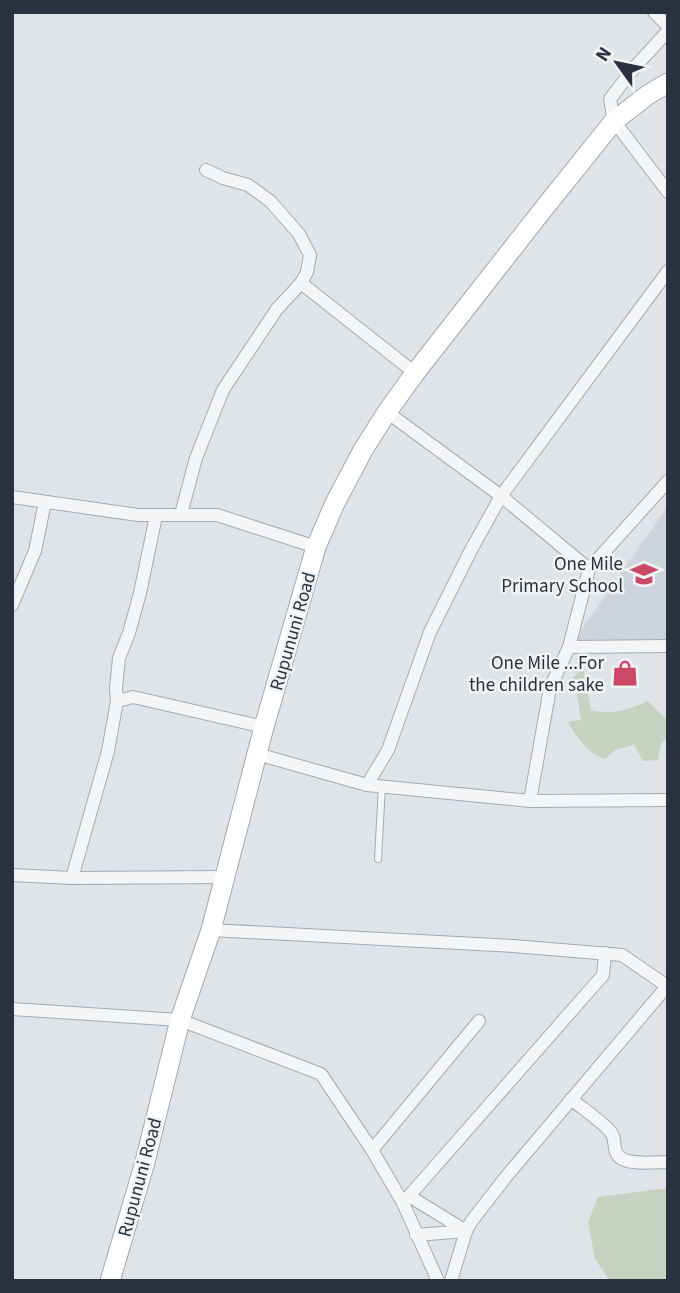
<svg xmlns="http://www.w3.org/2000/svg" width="680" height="1293" font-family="'Source Sans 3',sans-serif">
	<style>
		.built { fill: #ced4db }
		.green { fill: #c7d2c1 }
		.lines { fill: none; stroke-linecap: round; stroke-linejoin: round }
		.service-casing { stroke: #a5abb3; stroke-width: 8 }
		.minor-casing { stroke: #a5abb3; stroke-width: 14 }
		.primary-casing { stroke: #a0a9b4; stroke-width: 21 }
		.service { stroke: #f3f5f7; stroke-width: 6 }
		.minor { stroke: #f3f5f7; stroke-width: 12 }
		.primary { stroke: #fff; stroke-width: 19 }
		.labels { text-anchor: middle; stroke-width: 5; stroke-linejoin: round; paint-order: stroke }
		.poi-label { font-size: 19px; fill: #293340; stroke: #f0f3f6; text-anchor: end }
		.street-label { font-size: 19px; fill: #293340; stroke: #f0f3f6 }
	</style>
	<rect width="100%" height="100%" fill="#e0e4e9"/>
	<polygon class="built" points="668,506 668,641 572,643"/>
	<g class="green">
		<path d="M583,667l8,43c23,5 36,0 57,-9l20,20v15l-7,8 -3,16 -15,1 -9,-16 -19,5 -10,9c-19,-7 -27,-20 -37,-37l13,-2 -4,-26 -5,-15z"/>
		<polygon points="668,1188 668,1281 610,1281 595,1259 588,1222 598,1197"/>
	</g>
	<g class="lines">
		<g class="service-casing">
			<polyline id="service" points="378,859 382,786"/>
		</g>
		<g class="minor-casing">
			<g id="minor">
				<polyline points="654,12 668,26"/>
				<polyline points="668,31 634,68 610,99 614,121 668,192"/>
				<polyline points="301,283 415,373"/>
				<polyline points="387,412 501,496 589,569"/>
				<polyline points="12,497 138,515 217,515 316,547"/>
				<polyline points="181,514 196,458 223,390 277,309 301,283 307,272 310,255 299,234 270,201 248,185 223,178 206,170"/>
				<polyline points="12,605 35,551 45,502"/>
				<polyline points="569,647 668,646"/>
				<polyline points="117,701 116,688 119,658 129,633 140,593 156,516"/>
				<polyline points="257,754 367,785 530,801 668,800"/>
				<polyline points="367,785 388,750 430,632 471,550 501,496 668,271"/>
				<polyline points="530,801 550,688 569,647 589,569 668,481"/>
				<polyline points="12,875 72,878 225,877"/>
				<polyline points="72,878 108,751 117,701 133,697 264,727"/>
				<polyline points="211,930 513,946 622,955 667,986"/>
				<polyline points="12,1009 180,1020 321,1074 372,1150 403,1203 438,1281"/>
				<path d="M571,1099c12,10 28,20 39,32 6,7 3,13 6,21 5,15 39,10 52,10"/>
				<polyline points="372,1150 479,1021"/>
				<polyline points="409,1196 466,1231"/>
				<polyline points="403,1203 603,975 605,953"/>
				<polyline points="416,1235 466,1231"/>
				<polyline points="451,1281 466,1231 471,1222 505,1178 668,985"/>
			</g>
		</g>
		<g class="primary-casing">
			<polyline id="primary" points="110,1281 145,1162 180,1020 211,930 264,727 316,547 335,503 363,450 387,412 415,373 541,212 614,121 649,94 668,83"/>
		</g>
		<use href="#service" class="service"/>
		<use href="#minor" class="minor"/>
		<use href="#primary" class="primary"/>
	</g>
	<defs>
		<g id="school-bare" transform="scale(2.1)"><path d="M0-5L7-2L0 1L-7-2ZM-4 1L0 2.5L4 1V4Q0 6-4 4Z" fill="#cb4866" stroke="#f0f3f6" stroke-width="2.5" paint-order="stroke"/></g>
		<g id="shop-bare" transform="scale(2.1)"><path d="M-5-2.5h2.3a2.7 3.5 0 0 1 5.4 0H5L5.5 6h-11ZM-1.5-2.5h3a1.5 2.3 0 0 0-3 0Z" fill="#cb4866" stroke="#f0f3f6" stroke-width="2.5" paint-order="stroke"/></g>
	</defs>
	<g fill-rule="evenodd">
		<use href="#school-bare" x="644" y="574"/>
		<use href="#shop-bare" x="625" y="673"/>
	</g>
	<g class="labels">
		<g class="poi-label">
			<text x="623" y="570">One Mile<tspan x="623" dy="22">Primary School</tspan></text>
			<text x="604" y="669">One Mile ...For<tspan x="604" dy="22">the children sake</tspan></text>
		</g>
		<g class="street-label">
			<text transform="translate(292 631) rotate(-74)" y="7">Rupununi Road</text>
			<text transform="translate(139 1177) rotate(-75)" y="7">Rupununi Road</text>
		</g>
	</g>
	<rect width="680" height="1293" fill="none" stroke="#293340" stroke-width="28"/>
	<g transform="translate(617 63) rotate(303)" stroke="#f0f3f6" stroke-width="5" paint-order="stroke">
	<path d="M0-5L12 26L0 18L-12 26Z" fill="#293340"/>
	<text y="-10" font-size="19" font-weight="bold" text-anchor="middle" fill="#293340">N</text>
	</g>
</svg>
